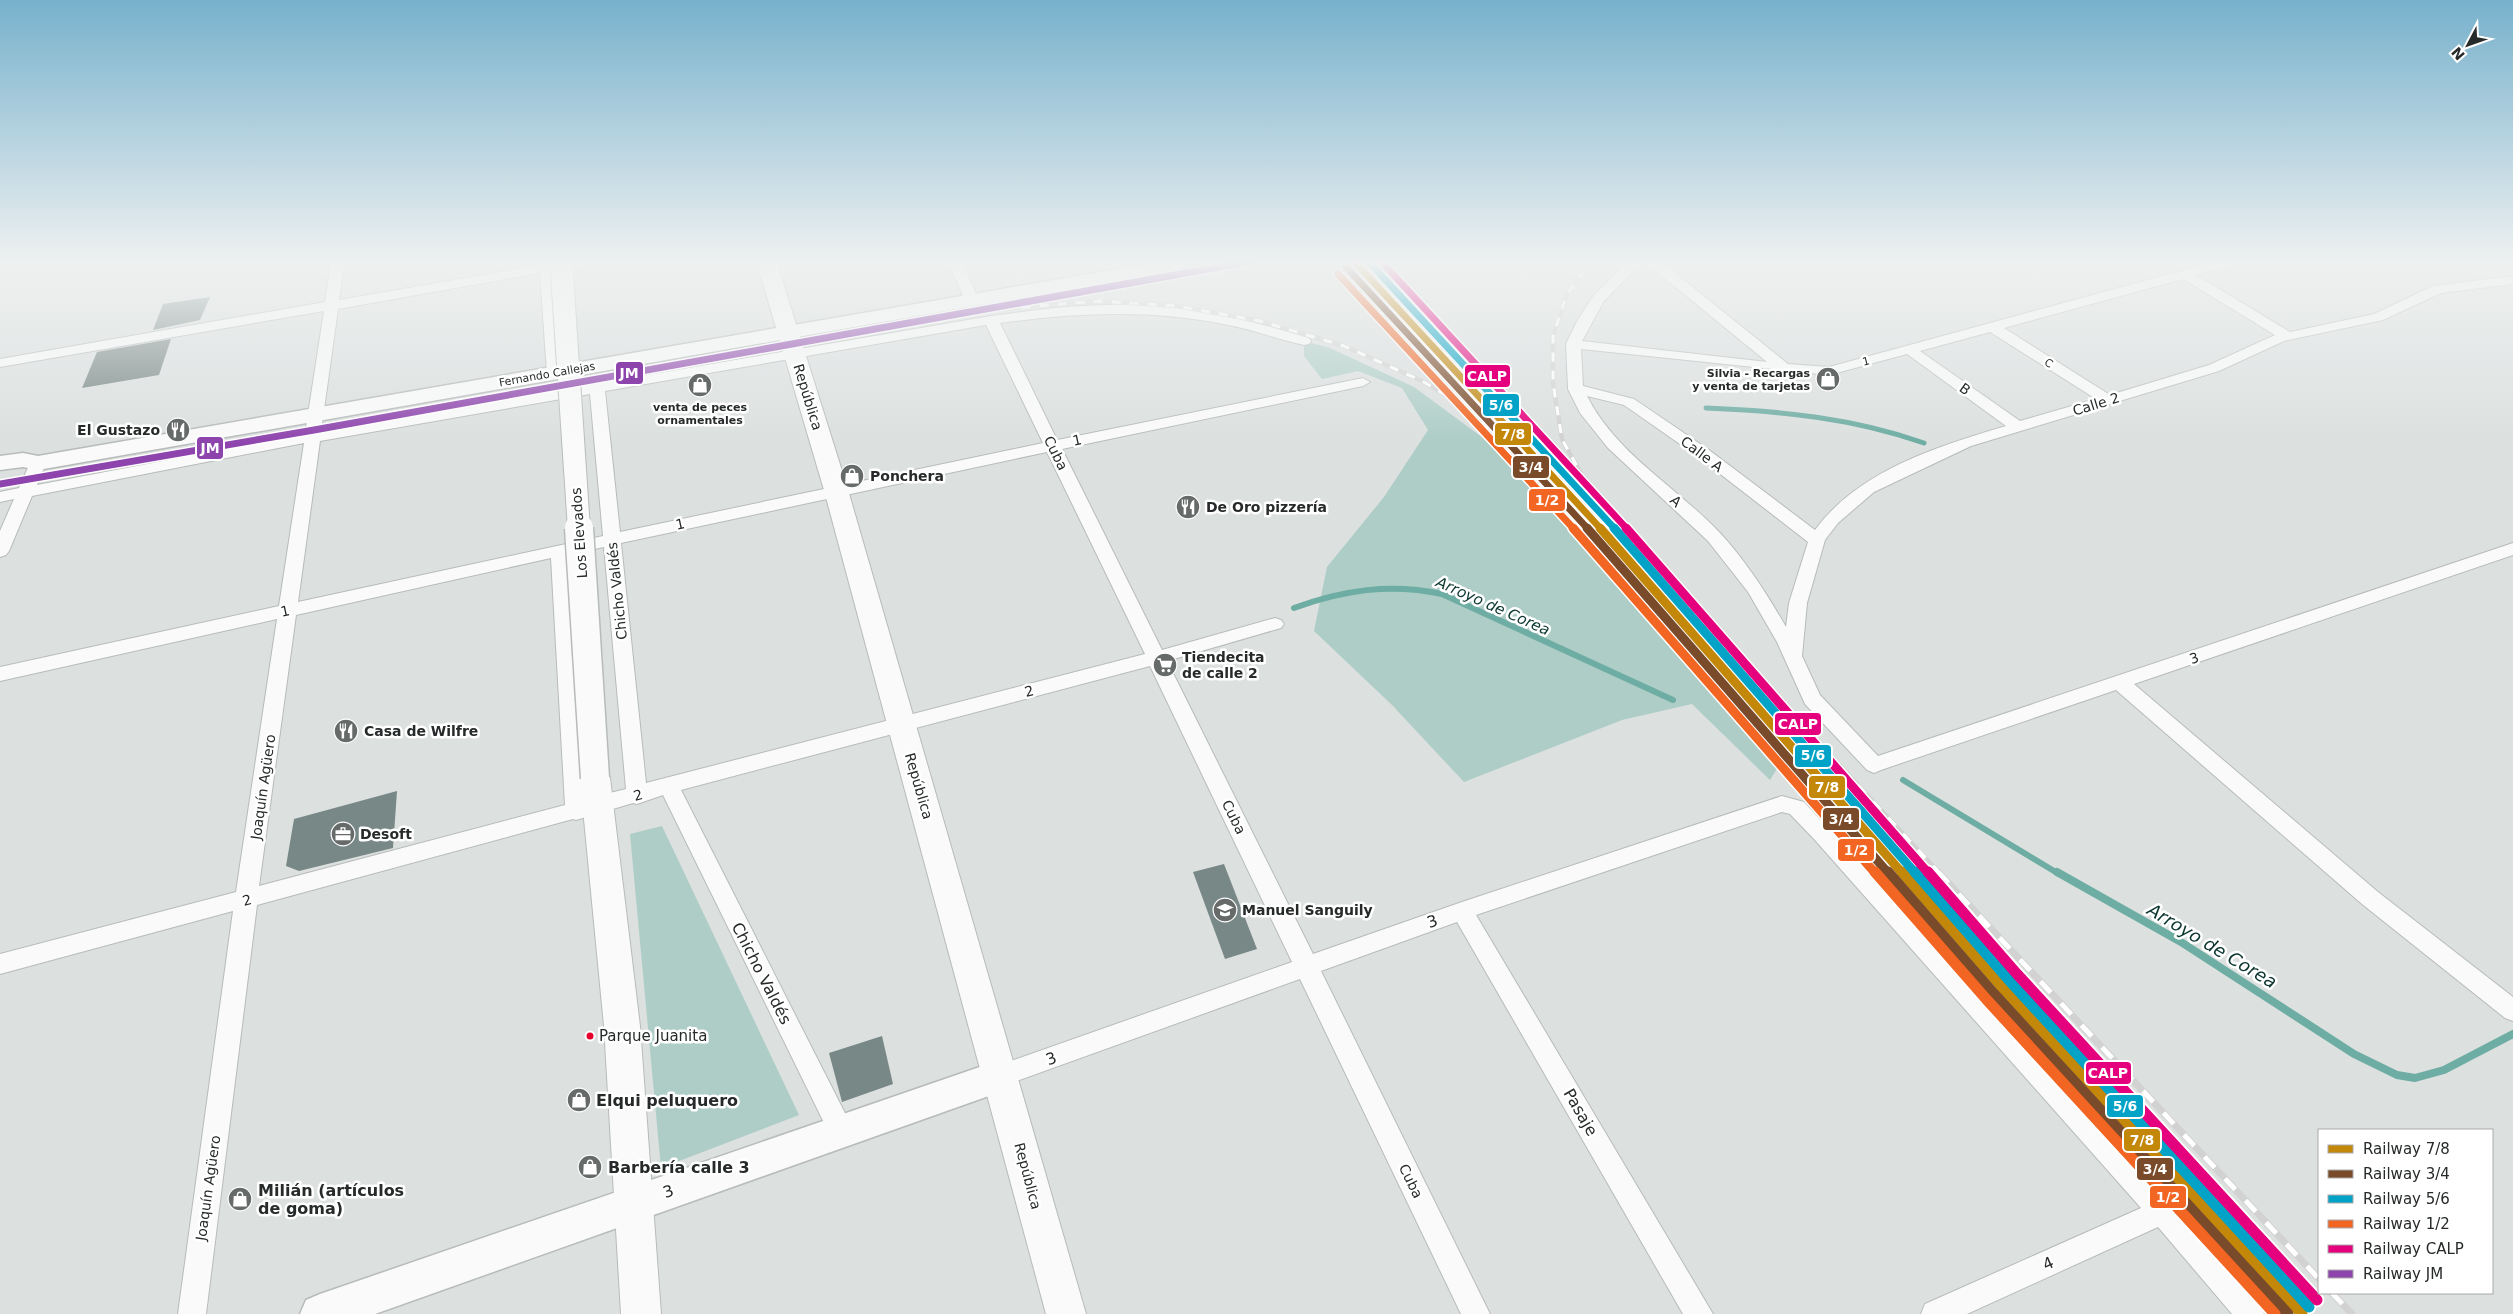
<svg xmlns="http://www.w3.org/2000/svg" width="2513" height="1314" font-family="'DejaVu Sans',sans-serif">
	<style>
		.green { fill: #adcdc6 }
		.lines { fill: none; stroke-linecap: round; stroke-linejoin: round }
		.stream-far2 { stroke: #6eada3; stroke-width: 5 }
		.stream-far1 { stroke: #6eada3; stroke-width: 6 }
		.stream { stroke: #6eada3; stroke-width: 8 }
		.building { fill: #788886 }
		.street-casing { stroke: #b7bbba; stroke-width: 2 }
		.secondary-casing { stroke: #b7bbba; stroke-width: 3 }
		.primary-casing { stroke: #b7bbba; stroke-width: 2 }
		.street { fill: #fafafa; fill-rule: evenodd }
		.secondary { fill: #fafafa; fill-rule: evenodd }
		.primary { fill: #fafafa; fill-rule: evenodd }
		.rail-far2-casing { stroke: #d2d2d2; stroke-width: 4.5 }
		.rail-far1-casing { stroke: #d2d2d2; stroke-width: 5.5 }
		.rail-casing { stroke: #d2d2d2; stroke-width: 7 }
		.rail-far2 { stroke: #fff; stroke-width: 3; stroke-dasharray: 9; stroke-linecap: butt }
		.rail-far1 { stroke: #fff; stroke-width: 4; stroke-dasharray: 11; stroke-linecap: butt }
		.rail { stroke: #fff; stroke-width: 5; stroke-dasharray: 15; stroke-linecap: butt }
		.primary-bridge-far1-casing { stroke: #b7bbba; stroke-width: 24; stroke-linecap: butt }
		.primary-bridge-casing { stroke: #b7bbba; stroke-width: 31; stroke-linecap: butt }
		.primary-bridge-far1 { stroke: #fafafa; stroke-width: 22 }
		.primary-bridge { stroke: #fafafa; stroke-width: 28 }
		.rail-1-far2-casing { stroke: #fff; stroke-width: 10 }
		.rail-1-far1-casing { stroke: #fff; stroke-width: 12 }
		.rail-1-casing { stroke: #fff; stroke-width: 15 }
		.rail-2-far2-casing { stroke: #fff; stroke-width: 10 }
		.rail-2-far1-casing { stroke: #fff; stroke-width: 12 }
		.rail-2-casing { stroke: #fff; stroke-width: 15 }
		.rail-3-far2-casing { stroke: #fff; stroke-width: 10 }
		.rail-3-far1-casing { stroke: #fff; stroke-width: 12 }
		.rail-3-casing { stroke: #fff; stroke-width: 15 }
		.rail-4-far2-casing { stroke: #fff; stroke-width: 10 }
		.rail-4-far1-casing { stroke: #fff; stroke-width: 12 }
		.rail-4-casing { stroke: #fff; stroke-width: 15 }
		.rail-5-far2-casing { stroke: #fff; stroke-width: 10 }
		.rail-5-far1-casing { stroke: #fff; stroke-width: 12 }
		.rail-5-casing { stroke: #fff; stroke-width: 15 }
		.rail-6-casing { stroke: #fff; stroke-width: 10 }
		.rail-1-far2 { stroke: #c3870a; stroke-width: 7 }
		.rail-1-far1 { stroke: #c3870a; stroke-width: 9 }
		.rail-1 { stroke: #c3870a; stroke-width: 11 }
		.rail-2-far2 { stroke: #7a4b2a; stroke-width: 7 }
		.rail-2-far1 { stroke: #7a4b2a; stroke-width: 9 }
		.rail-2 { stroke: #7a4b2a; stroke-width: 11 }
		.rail-3-far2 { stroke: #02a3c6; stroke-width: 7 }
		.rail-3-far1 { stroke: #02a3c6; stroke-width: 9 }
		.rail-3 { stroke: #02a3c6; stroke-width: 11 }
		.rail-4-far2 { stroke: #f26522; stroke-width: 7 }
		.rail-4-far1 { stroke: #f26522; stroke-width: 9 }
		.rail-4 { stroke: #f26522; stroke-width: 11 }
		.rail-5-far2 { stroke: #e5007d; stroke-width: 7 }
		.rail-5-far1 { stroke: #e5007d; stroke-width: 9 }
		.rail-5 { stroke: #e5007d; stroke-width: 11 }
		.rail-6 { stroke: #8e44ad; stroke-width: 7 }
		.bus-dot { fill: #e4002b; stroke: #fff; stroke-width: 2 }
		.labels { text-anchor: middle; stroke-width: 5; stroke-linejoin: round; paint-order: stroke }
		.far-street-label { font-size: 11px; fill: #272a2a; stroke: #fff }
		.far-poi-label { font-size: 11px; font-weight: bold; fill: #272a2a; stroke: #fff; text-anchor: end }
		.street-label { font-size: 14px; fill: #272a2a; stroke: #fff }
		.poi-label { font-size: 14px; font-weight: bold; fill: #272a2a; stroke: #fff; text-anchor: start }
		.water-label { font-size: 15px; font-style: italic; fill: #0b352f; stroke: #fff }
		.near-bus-label { font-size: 15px; fill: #272a2a; stroke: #fff; text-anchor: start }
		.near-street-label { font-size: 16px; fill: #272a2a; stroke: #fff }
		.near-poi-label { font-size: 16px; font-weight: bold; fill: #272a2a; stroke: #fff; text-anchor: start }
		.near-water-label { font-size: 18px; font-style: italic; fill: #0b352f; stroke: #fff }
		.line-badge { stroke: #fff; stroke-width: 2 }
		.badge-label { font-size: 14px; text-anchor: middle; font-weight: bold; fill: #fff }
	</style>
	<rect width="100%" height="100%" fill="#dce0df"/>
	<g class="green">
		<polygon points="1304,341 1330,348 1414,387 1490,443 1724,680 1781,762 1770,780 1692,704 1622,720 1464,782 1392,705 1314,631 1327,567 1384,497 1428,430 1402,388 1358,371 1322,379 1304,356"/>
		<polygon points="662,826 799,1115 661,1168 630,834"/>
	</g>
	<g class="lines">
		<path class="stream-far2" d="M1706,408c75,3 147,10 218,35"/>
		<g class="stream-far1">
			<path d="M1294,608c49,-18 96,-25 148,-14l231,106"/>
			<polyline points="1903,780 2059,874"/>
		</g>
		<polyline class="stream" points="2057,872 2181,942 2354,1054 2397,1075 2415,1078 2444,1070 2513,1034"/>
	</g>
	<g class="building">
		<polygon points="210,297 200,320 153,330 163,304"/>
		<polygon points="171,339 159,375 82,388 97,352"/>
		<polygon points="397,791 393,848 299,871 286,866 294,819"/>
		<polygon points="1224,864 1257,949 1225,959 1193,872"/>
		<polygon points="882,1036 893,1084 842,1102 829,1053"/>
	</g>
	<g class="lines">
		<g class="street-casing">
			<g id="street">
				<path d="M331,260h14l-6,40 201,-35 -1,-5h14v3l17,-3h31l-7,4 -41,7 8,102 -7,4 -7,-4 -7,-100 -202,36 -17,122 670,-115c39,-5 79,-11 118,-11 69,-2 135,13 200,33l2,3 -2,3 -5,1c-27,-6 -53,-16 -81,-21 -75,-15 -148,-11 -223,-1l57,117 306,-62 7,4 -7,4 -301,63 100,201 113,-32 6,2 3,4 -3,4 -114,33 146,293 149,-52 320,-106 22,6 367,401 89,101 4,10h-32l-74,-87 -191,87h-46l4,-10 216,-96 -327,-369 -24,-25 -8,-2 -306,103 237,399h-30l-226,-392 -136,49 169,343h-29l-161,-335 -300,108 -9,-3 -3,-8 3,-8 301,-106 -142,-296 -469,124 169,333 4,8 -4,8 -9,4 -9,-4 -169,-344 -26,9 -4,-1 -57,17 -3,-1 -316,86 -51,409h-28l55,-403 -233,63v-20l236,-62 41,-273 -277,62v-14l279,-61 25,-163 -272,53 -23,55 -3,4 -6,2v-26l14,-32 -14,3v-10l19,-4 11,-25 8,-5 8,5 -9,22 268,-51 19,-123 -324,56v-8l325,-57zM986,325l57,118 -423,89 -15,-141zM590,394l13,142 -305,66 22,-161zM1047,452l98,202 -499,129 -25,-240zM604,547l22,242 -40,10 -18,-244zM551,558l14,247 -306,81 37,-271z"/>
				<polygon points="947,260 961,260 980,302 978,305 973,306 966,302"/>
				<path d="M1630,260h29l129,104 41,3 392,-107h23l-2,3 -46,12 94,57 84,-18 59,-28 80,-10v8l-72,9 -58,27 -99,21 -65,30 -248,75 -97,46 -36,31 -13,17 -18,63 -5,53 18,39 58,61 635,-213v12l-379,129 244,208 135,105v24l-8,-3 -143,-114 -246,-214 -235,80 -7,3 -7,-3 -62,-66 -28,-62 -29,-50 -40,-51 -100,-93 -28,-35 -12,-24 -2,-45 11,-23 17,-26zM1644,260l2,3 121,99 -185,-21 22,-40zM2183,279l92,56 -66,30 -99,30 -106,-67zM1990,332l106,67 -76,22 -100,-70zM1581,349l248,26 78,-21 99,72c-68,20 -148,45 -191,104l-106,-80 -75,-51 -51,-13zM1587,396l37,9 73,51 111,86 -19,61 -3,24c-19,-33 -40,-66 -66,-94 -43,-46 -104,-79 -133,-137z"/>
			</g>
		</g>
		<g class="secondary-casing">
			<g id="secondary">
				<polygon points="1169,260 1190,260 1181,269 1174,271 38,470 23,467 0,470 0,456 23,453 38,456"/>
				<polygon points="1000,1060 1012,1065 1017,1076 1012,1087 1000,1092 375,1314 300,1314 306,1300 320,1294"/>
			</g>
		</g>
		<g class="primary-casing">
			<g id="primary">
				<polygon points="756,260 776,260 848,490 1086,1314 1046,1314 824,490"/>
				<polygon points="595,767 606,770 610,778 640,1026 661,1314 621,1314 604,1026 580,778 584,770"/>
			</g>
		</g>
		<use href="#street" class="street"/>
		<use href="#secondary" class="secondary"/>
		<use href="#primary" class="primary"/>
		<g class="rail-far2-casing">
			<g id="rail-far2">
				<polyline points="1379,260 1468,353 1619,529"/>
				<polyline points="986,310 1099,301 1177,306 1260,321 1344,346 1422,381 1456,401 1590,517"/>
				<polyline points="1585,481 1562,439 1553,383 1553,336 1566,296 1591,260"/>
			</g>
		</g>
		<g class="rail-far1-casing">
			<polyline id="rail-far1" points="1618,528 1940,874"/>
		</g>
		<g class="rail-casing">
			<g id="rail">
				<polyline points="1938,872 2319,1279"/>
				<polyline points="2332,1293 2352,1314"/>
			</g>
		</g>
		<use href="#rail-far2" class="rail-far2"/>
		<use href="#rail-far1" class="rail-far1"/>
		<use href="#rail" class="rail"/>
		<g class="primary-bridge-far1-casing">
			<polyline id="primary-bridge-far1" points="561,260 579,529"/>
		</g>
		<g class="primary-bridge-casing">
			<polyline id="primary-bridge" points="579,528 595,778"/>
		</g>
		<use href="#primary-bridge-far1" class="primary-bridge-far1"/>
		<use href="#primary-bridge" class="primary-bridge"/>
		<g class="rail-1-far2-casing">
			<polyline id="rail-1-far2" points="1353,260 1601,529"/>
		</g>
		<g class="rail-1-far1-casing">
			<polyline id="rail-1-far1" points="1600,528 1903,874"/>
		</g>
		<g class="rail-1-casing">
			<polyline id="rail-1" points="1902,872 2002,987 2302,1314"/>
		</g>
		<g class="rail-2-far2-casing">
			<polyline id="rail-2-far2" points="1346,267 1588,529"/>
		</g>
		<g class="rail-2-far1-casing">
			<polyline id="rail-2-far1" points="1587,528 1889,874"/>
		</g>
		<g class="rail-2-casing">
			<polyline id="rail-2" points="1888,872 1994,994 2288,1314"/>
		</g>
		<g class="rail-3-far2-casing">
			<polyline id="rail-3-far2" points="1367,260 1615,529"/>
		</g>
		<g class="rail-3-far1-casing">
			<polyline id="rail-3-far1" points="1614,528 1916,874"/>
		</g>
		<g class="rail-3-casing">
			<polyline id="rail-3" points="1915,872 2009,980 2309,1307"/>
		</g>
		<g class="rail-4-far2-casing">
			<polyline id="rail-4-far2" points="1338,274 1574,529"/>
		</g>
		<g class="rail-4-far1-casing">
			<polyline id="rail-4-far1" points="1573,528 1876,874"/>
		</g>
		<g class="rail-4-casing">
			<polyline id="rail-4" points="1875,872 1987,1000 2275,1314"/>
		</g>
		<g class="rail-5-far2-casing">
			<polyline id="rail-5-far2" points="1380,260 1627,529"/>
		</g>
		<g class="rail-5-far1-casing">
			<polyline id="rail-5-far1" points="1626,528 1929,874"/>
		</g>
		<g class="rail-5-casing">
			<polyline id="rail-5" points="1928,872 2017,974 2317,1300"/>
		</g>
		<g class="rail-6-casing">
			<polyline id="rail-6" points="0,484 314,430 1258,260"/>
		</g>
		<use href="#rail-1-far2" class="rail-1-far2"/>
		<use href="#rail-1-far1" class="rail-1-far1"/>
		<use href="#rail-1" class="rail-1"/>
		<use href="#rail-2-far2" class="rail-2-far2"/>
		<use href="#rail-2-far1" class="rail-2-far1"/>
		<use href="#rail-2" class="rail-2"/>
		<use href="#rail-3-far2" class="rail-3-far2"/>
		<use href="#rail-3-far1" class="rail-3-far1"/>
		<use href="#rail-3" class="rail-3"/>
		<use href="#rail-4-far2" class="rail-4-far2"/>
		<use href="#rail-4-far1" class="rail-4-far1"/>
		<use href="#rail-4" class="rail-4"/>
		<use href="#rail-5-far2" class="rail-5-far2"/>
		<use href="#rail-5-far1" class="rail-5-far1"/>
		<use href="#rail-5" class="rail-5"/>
		<use href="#rail-6" class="rail-6"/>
	</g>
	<linearGradient id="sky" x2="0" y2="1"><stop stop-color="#77b1cc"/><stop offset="0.59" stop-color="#eff1f1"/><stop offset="1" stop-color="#eff1f1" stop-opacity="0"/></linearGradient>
	<rect width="2513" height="444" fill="url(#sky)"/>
	<defs>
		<g id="shop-disc" transform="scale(1.25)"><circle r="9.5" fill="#666a69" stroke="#fff"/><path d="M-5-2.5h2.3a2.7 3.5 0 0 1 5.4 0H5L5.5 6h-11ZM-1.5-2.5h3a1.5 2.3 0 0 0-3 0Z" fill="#fff"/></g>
		<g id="restaurant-disc" transform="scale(1.25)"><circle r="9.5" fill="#666a69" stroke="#fff"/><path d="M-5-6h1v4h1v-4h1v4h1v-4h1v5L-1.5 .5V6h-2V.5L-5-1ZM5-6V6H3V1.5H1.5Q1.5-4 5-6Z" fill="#fff"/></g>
		<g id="supermarket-disc" transform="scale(1.25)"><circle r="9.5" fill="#666a69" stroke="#fff"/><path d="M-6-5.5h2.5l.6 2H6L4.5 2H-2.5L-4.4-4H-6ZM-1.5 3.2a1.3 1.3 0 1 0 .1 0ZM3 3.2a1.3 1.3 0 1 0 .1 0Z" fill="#fff"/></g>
		<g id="office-disc" transform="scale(1.25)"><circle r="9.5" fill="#666a69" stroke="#fff"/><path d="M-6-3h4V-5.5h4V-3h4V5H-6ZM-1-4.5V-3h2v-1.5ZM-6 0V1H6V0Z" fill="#fff"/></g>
		<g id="school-disc" transform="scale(1.25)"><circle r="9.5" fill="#666a69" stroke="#fff"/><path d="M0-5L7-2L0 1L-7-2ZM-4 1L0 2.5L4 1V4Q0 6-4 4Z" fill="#fff"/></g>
	</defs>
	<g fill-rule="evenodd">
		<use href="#shop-disc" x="1828" y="379"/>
		<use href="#shop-disc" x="700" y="385"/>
		<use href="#restaurant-disc" x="178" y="430"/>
		<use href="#shop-disc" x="852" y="476"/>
		<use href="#restaurant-disc" x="1188" y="507"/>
		<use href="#supermarket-disc" x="1165" y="665"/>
		<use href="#restaurant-disc" x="346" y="731"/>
		<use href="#office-disc" x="343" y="834"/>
		<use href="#school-disc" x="1225" y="910"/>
		<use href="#shop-disc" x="579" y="1100"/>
		<use href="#shop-disc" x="590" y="1167"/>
		<use href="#shop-disc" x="240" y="1199"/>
	</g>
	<circle class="bus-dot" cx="590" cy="1036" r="4.5"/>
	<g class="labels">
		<g class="far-street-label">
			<text transform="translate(1866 361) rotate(-14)" y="4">1</text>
			<text transform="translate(2049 363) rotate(32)" y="4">C</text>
			<text transform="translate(547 374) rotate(-10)" y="4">Fernando Callejas</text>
		</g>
		<g class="far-poi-label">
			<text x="1810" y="377">Silvia - Recargas<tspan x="1810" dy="13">y venta de tarjetas</tspan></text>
			<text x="700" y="411" text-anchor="middle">venta de peces<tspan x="700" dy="13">ornamentales</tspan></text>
		</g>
		<g class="street-label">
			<text transform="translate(1965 389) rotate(35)" y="5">B</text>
			<text transform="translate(808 397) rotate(73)" y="5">República</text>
			<text transform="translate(2096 404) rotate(-17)" y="5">Calle 2</text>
			<text transform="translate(1077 440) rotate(-12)" y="5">1</text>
			<text transform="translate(1056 453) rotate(64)" y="5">Cuba</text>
			<text transform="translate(1702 454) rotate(37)" y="5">Calle A</text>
			<text transform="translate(1676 501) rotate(43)" y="5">A</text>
			<text transform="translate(680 524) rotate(-12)" y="5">1</text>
			<text transform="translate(579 533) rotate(-94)" y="5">Los Elevados</text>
			<text transform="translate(617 591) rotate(-96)" y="5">Chicho Valdés</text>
			<text transform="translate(285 611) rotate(-12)" y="5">1</text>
			<text transform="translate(2194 658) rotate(-19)" y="5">3</text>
			<text transform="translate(1029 691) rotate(-14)" y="5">2</text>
			<text transform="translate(919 786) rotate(74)" y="5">República</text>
			<text transform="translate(263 787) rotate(-82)" y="5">Joaquín Agüero</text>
			<text transform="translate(638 795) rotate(-15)" y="5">2</text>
			<text transform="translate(1234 817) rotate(64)" y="5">Cuba</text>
			<text transform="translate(247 900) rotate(-15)" y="5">2</text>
			<text transform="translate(1028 1176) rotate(75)" y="5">República</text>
			<text transform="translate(1411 1181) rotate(64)" y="5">Cuba</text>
			<text transform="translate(208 1188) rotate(-82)" y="5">Joaquín Agüero</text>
		</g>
		<g class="poi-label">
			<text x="160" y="435" text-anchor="end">El Gustazo</text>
			<text x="870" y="481">Ponchera</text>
			<text x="1206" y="512">De Oro pizzería</text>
			<text x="1182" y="662">Tiendecita<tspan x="1182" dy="16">de calle 2</tspan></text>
			<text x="364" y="736">Casa de Wilfre</text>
			<text x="360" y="839">Desoft</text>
			<text x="1242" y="915">Manuel Sanguily</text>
		</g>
		<g class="water-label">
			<text transform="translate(1493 606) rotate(24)" y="5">Arroyo de Corea</text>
		</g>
		<g class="near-bus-label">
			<text x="599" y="1041">Parque Juanita</text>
		</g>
		<g class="near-street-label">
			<text transform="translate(1432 921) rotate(-19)" y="6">3</text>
			<text transform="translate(762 973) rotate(63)" y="6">Chicho Valdés</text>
			<text transform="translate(1051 1058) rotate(-20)" y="6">3</text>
			<text transform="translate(1581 1112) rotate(60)" y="6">Pasaje</text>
			<text transform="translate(668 1191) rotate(-19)" y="6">3</text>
			<text transform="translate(2048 1263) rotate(-24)" y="6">4</text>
		</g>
		<g class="near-poi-label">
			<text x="596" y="1106">Elqui peluquero</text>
			<text x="608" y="1173">Barbería calle 3</text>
			<text x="258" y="1196">Milián (artículos<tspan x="258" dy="18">de goma)</tspan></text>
		</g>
		<g class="near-water-label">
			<text transform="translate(2212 946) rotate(31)" y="6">Arroyo de Corea</text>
		</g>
	</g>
	<g class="line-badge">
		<rect x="615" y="361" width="29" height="24" rx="5" fill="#8e44ad"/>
		<rect x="1464" y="364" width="47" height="24" rx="5" fill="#e5007d"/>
		<rect x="1482" y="393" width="38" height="24" rx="5" fill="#02a3c6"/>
		<rect x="1494" y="422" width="38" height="24" rx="5" fill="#c3870a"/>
		<rect x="196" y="436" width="28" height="24" rx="5" fill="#8e44ad"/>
		<rect x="1512" y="455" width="38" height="24" rx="5" fill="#7a4b2a"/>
		<rect x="1528" y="488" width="38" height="24" rx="5" fill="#f26522"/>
		<rect x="1774" y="712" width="48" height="24" rx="5" fill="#e5007d"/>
		<rect x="1794" y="744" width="38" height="24" rx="5" fill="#02a3c6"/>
		<rect x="1808" y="775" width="38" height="24" rx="5" fill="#c3870a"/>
		<rect x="1822" y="807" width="38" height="24" rx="5" fill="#7a4b2a"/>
		<rect x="1837" y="838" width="38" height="24" rx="5" fill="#f26522"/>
		<rect x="2085" y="1061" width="47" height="24" rx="5" fill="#e5007d"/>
		<rect x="2106" y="1094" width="38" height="24" rx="5" fill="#02a3c6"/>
		<rect x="2123" y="1128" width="38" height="24" rx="5" fill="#c3870a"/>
		<rect x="2136" y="1157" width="38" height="24" rx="5" fill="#7a4b2a"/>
		<rect x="2149" y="1185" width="38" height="24" rx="5" fill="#f26522"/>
	</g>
	<g class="badge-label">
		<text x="629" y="378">JM</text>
		<text x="1487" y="381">CALP</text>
		<text x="1501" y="410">5/6</text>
		<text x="1513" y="439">7/8</text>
		<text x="210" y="453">JM</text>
		<text x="1531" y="472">3/4</text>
		<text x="1547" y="505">1/2</text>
		<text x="1798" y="729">CALP</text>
		<text x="1813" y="760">5/6</text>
		<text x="1827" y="792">7/8</text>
		<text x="1841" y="824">3/4</text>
		<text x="1856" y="855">1/2</text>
		<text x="2108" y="1078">CALP</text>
		<text x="2125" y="1111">5/6</text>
		<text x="2142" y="1145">7/8</text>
		<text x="2155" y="1174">3/4</text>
		<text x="2168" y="1202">1/2</text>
	</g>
	<rect x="2318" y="1129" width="175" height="165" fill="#ffffff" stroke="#a9aaaa"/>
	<rect x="2328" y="1145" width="25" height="8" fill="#c3870a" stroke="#a9aaaa"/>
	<text x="2363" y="1154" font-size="15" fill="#272a2a">Railway 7/8</text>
	<rect x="2328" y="1170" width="25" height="8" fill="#7a4b2a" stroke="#a9aaaa"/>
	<text x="2363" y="1179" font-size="15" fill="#272a2a">Railway 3/4</text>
	<rect x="2328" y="1195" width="25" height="8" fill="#02a3c6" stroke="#a9aaaa"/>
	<text x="2363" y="1204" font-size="15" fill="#272a2a">Railway 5/6</text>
	<rect x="2328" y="1220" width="25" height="8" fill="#f26522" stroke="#a9aaaa"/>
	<text x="2363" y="1229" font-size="15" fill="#272a2a">Railway 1/2</text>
	<rect x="2328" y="1245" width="25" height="8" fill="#e5007d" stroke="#a9aaaa"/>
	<text x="2363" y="1254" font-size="15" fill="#272a2a">Railway CALP</text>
	<rect x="2328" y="1270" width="25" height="8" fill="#8e44ad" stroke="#a9aaaa"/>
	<text x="2363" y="1279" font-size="15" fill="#272a2a">Railway JM</text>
	<g transform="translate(2468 45) rotate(229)" stroke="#ffffff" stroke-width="4" paint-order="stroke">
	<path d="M0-4L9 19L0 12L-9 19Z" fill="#272a2a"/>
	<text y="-8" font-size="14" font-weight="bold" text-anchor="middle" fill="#272a2a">N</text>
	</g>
</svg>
